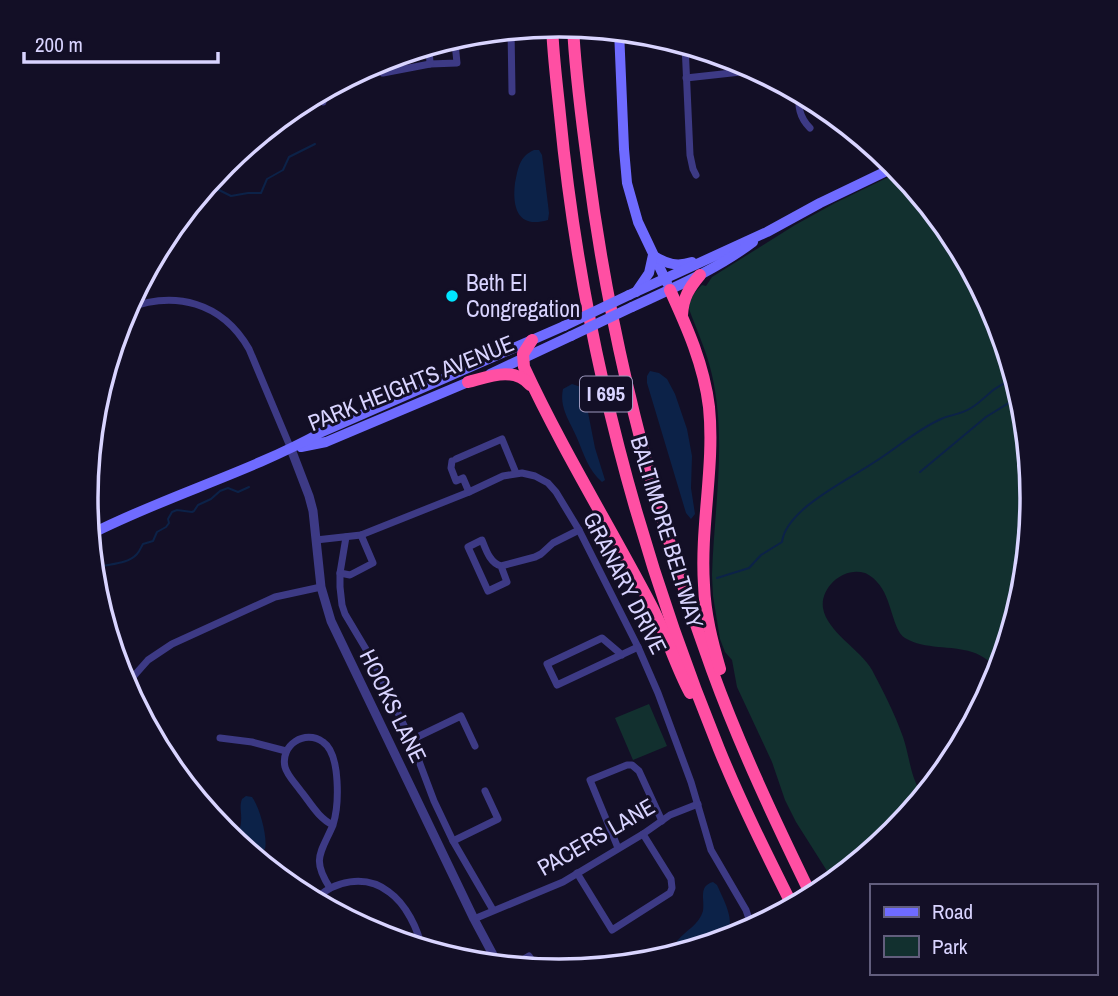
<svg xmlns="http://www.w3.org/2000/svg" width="1118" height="996" font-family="'Archivo Narrow',sans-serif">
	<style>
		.green { fill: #12302f }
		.water { fill: #0c2248 }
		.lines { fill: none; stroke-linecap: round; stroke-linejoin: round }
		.stream { stroke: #0c2248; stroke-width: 2 }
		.minor { stroke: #3d3a85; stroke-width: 7 }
		.tertiary { stroke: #3d3a85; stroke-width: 9 }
		.secondary { stroke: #6f6bff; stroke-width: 10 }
		.motorway { stroke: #ff4fa3; stroke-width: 12 }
		.secondary-bridge { stroke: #6f6bff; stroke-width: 10 }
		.poi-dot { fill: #00e5ff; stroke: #130f26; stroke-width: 2.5 }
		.labels { text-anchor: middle; stroke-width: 6; stroke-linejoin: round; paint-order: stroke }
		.shield { fill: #130f26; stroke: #9e99be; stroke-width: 2 }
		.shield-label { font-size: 21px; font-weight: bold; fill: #d9d4ff }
		.poi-label { font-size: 23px; fill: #d9d4ff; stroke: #130f26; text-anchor: start }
		.street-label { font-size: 23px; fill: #d9d4ff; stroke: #130f26 }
		.rim { fill: none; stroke: #d9d4ff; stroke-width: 3.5 }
	</style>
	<rect width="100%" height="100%" fill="#130f26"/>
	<g class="green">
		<path d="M901,171l52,64 44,82 26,89 9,92 -9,93 -23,77c-9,-5 -18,-13 -28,-16 -21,-7 -47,-2 -67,-14 -13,-8 -13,-41 -28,-56 -2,-3 -9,-8 -12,-9 -21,-7 -45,14 -42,35 4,24 37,41 49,62 11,21 23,44 31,67 7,20 7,42 21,60l-30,36 -60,49 -38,-60 -11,-22 -13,-38 -35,-75 -5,-27 -7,-8 -5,-13 -7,-43 -1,-21c2,-66 15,-134 0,-200 -5,-23 -15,-44 -23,-66 1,-12 5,-16 13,-24l4,1 6,-9 83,-52 40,-22z"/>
		<polygon points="649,704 667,746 633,760 615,718"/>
	</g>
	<g class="water">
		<path d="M534,150h5l3,5 7,58 -1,7c-30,9 -36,-12 -33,-37 2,-9 3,-20 10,-27 3,-3 5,-4 9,-6z"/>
		<polygon points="650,371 659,373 667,379 675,394 687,429 692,456 691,488 695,514 691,519 686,513 647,383 647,376"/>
		<path d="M572,384l9,3 3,5 11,56 10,32 -3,2c-14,-12 -18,-28 -25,-44 -7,-17 -18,-30 -14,-49z"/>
		<path d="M246,796l6,1c7,9 16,40 13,52l-11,8 -17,-13 -2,-6c2,-6 6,-10 6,-16 1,-9 -2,-15 1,-23z"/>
		<path d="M713,882l4,3c7,16 23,42 4,56 -7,5 -33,10 -42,13l-2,-13c9,-11 22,-16 26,-30 2,-12 -5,-25 10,-29z"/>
	</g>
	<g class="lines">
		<g class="stream">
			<polyline points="197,197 203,197 214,191 219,190 231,196 248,193 261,193 267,179 283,170 289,157 315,144"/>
			<polyline points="920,472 986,417 1020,396"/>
			<path d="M92,569c14,-6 34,-3 45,-15 3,-3 4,-7 6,-10l10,-3 4,-9 9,-5 3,-4 -1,-4 4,-7 5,-2 15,2 2,-1 4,-6 13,-6 9,-8 8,-3 10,4 11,-5"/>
			<path d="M717,578l32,-10 12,-13 21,-13c4,-33 66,-62 91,-79 23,-14 43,-33 68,-44 9,-4 21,-5 30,-11 7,-4 14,-11 21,-17 7,-5 15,-9 23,-14"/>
		</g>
		<g class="minor">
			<polyline points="511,29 512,92"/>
			<polyline points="490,31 511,31"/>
			<polyline points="446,40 455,43 476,33"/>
			<polyline points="685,44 690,155 693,169 696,175"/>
			<polyline points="429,45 430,64 457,63 455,43"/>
			<polyline points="383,73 430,64"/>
			<polyline points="686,78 759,70"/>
			<path d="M799,92c-1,14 0,25 11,36"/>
			<polyline points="323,102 327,88"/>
			<path d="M126,309c49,-19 96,-7 123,40l42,100"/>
			<polyline points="456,459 502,439 516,473"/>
			<polyline points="452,461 451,468 456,481 463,478 469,492"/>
			<polyline points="346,537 340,573 340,587 342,605 345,614 373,661 411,740 434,801 453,841 493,910"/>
			<polyline points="316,540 361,535 469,492 503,476 522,473 535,476 548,483 556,492 579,530 638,647 658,693 691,782 711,850 746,910 750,922 749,931"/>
			<path d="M501,566c-11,-3 -15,-16 -19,-26l-14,7 20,44 19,-9 -6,-16 34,-9 6,-3 12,-11 26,-13"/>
			<polyline points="340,573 350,575 373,563 361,535"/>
			<polyline points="622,655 602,638 547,664 557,685 638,647"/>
			<polyline points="125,686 148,660 172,644 275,597 321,587"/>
			<polyline points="220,738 252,742 286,751"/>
			<polyline points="411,740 461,716 475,746"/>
			<polyline points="453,841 498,819 485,791"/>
			<polyline points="618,848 590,780 627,765 632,765 639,771 662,821"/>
			<polyline points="577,873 612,930 670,893 672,888 671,879 643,834"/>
			<path d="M330,888c-19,-29 -9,-35 3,-63 -15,-7 -23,-23 -33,-35 -5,-7 -13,-15 -15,-23 -5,-22 20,-38 38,-25 18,12 16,64 10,83"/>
			<path d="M314,901c19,-21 52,-27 75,-9 17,12 29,37 33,57"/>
			<polyline points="474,919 563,882 643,834 670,815 698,804"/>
			<polyline points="511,967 529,956 538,969"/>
		</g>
		<polyline class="tertiary" points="291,449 309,496 313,511 321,587 331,621 474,919 499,966"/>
		<g class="secondary">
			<polyline points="619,30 624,149 627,183 638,222 667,283"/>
			<path d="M654,256c13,8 23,11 38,6"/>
			<polyline points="636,292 649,273 653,255"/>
			<polyline points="629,295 767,232 820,203 897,166"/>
			<path d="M632,307c41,-19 84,-37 121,-65"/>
			<polyline points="490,374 571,336"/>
			<polyline points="301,447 326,442 473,380"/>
			<path d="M89,535c76,-39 159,-62 233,-103l242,-106"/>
		</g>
		<g class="motorway">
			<path d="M552,25c1,30 5,60 8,90 21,219 76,430 159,634 22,54 48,106 74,158"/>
			<path d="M573,26c2,47 9,95 15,142 22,171 65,339 124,502 28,77 64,153 100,227"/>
			<path d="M670,290c17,37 34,75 39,117 6,59 -9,119 -5,178 1,29 8,56 16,84"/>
			<path d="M682,315c1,-17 7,-27 18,-40"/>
			<path d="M532,340l-9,14 1,13c38,82 85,158 127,238 15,28 24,60 39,88"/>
			<path d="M468,382c20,-5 46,-16 62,3"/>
		</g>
		<g class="secondary-bridge">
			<polyline points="564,326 629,295"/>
			<polyline points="571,336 632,307"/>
		</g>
	</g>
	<circle class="poi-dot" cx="452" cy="296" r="7"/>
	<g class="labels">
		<rect class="shield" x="580" y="376.5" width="52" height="35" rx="5"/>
		<g class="shield-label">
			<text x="606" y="401">I 695</text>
		</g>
		<g class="poi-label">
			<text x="466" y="291">Beth El<tspan x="466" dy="26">Congregation</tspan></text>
		</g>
		<g class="street-label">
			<text transform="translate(411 383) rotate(-22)" y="8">PARK HEIGHTS AVENUE</text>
			<text transform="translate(667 532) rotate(73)" y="8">BALTIMORE BELTWAY</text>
			<text transform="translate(625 583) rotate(63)" y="8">GRANARY DRIVE</text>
			<text transform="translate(393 706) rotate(64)" y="8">HOOKS LANE</text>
			<text transform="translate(596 837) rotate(-30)" y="8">PACERS LANE</text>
		</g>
	</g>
	<path d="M0 0H1118V996H0ZM98 498a461 461 0 1 1 922 0a461 461 0 1 1-922 0Z" fill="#130f26" fill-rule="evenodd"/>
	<path class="rim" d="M98 498a461 461 0 1 1 922 0a461 461 0 1 1-922 0Z"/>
	<rect x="870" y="884" width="228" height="91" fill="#130f26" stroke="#625e7d" stroke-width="2"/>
	<rect x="884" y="907" width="35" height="10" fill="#6f6bff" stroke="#625e7d" stroke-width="2"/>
	<text x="932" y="919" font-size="21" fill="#d9d4ff">Road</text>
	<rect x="884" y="936" width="35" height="21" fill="#12302f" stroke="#625e7d" stroke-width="2"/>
	<text x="932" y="954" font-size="21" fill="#d9d4ff">Park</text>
	<path d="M24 52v10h194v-10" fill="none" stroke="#d9d4ff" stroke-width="3.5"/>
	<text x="35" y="52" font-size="21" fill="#d9d4ff" stroke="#130f26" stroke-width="5" paint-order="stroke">200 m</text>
</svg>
